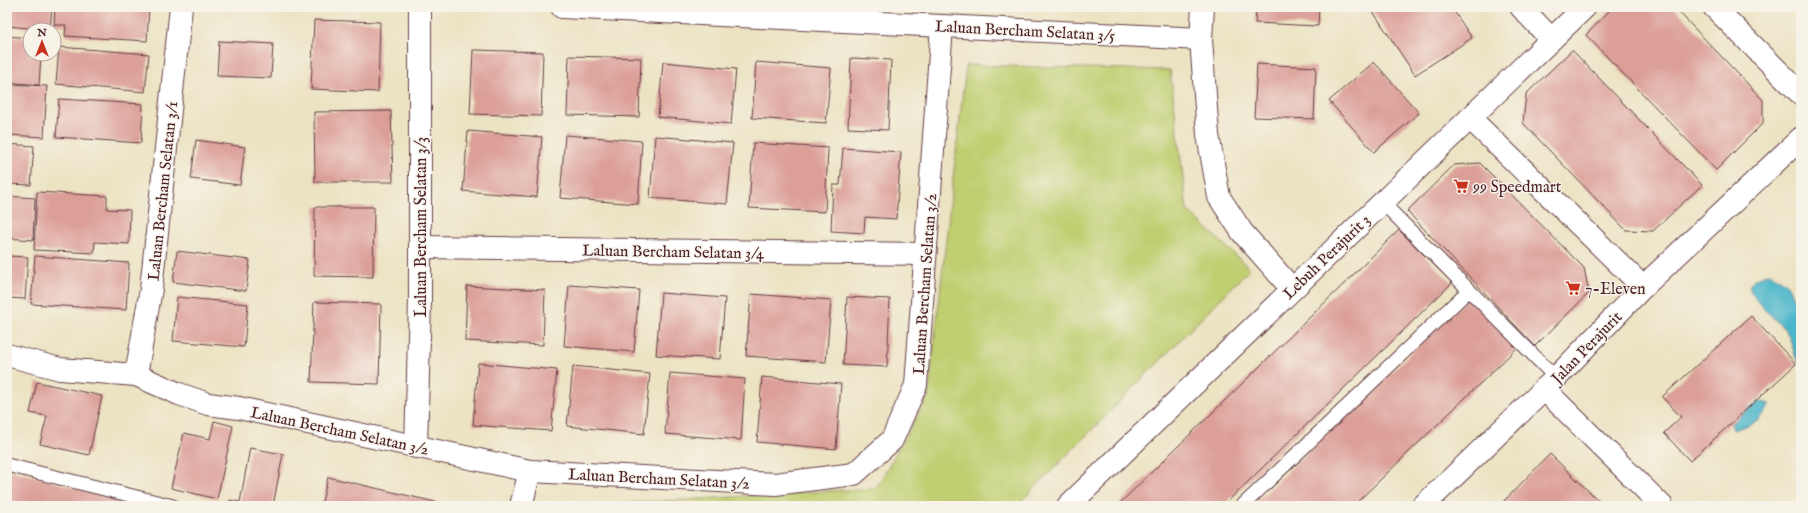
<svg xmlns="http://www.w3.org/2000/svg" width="1808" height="513" font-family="'IM FELL English',serif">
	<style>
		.green { fill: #bfce70; stroke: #84764e }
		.water { fill: #4cb6ca; stroke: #4b6a7a }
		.building { fill: #db9f98 }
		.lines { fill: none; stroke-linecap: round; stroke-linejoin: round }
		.service-casing { stroke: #623c42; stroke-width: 15 }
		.minor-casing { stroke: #623c42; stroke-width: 24 }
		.tertiary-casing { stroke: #623c42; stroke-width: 24 }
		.service { stroke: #fff; stroke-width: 13 }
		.minor { stroke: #fff; stroke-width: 22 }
		.tertiary { stroke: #fff; stroke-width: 22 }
		.labels { text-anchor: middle; stroke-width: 3; stroke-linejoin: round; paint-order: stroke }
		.street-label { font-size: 16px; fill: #4a1f2b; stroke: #f7f3e8 }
		.poi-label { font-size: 16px; fill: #4a1f2b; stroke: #f7f3e8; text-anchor: start }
	</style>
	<rect width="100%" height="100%" fill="#f7f3e8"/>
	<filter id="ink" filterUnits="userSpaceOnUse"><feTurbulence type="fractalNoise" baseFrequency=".025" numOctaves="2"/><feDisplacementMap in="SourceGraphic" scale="8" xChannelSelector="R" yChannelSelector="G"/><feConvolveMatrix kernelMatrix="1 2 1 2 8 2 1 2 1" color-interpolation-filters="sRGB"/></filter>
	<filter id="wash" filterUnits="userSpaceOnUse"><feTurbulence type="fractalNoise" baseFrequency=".012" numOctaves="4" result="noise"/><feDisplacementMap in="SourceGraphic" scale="16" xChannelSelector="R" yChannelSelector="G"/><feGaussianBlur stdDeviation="0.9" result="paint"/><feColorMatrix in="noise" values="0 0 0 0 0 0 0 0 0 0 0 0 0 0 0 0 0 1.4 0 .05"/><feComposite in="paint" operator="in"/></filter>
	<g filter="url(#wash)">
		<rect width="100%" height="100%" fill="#ece3c3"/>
		<polygon class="green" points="966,65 1170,70 1187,210 1250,269 1017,506 587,506 876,488 928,397"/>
		<g class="water">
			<path d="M1771,273l16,12 14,29v47l-3,1c-6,-11 -6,-23 -13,-32 -12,-15 -31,-26 -36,-44l6,-8z"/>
			<path d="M1760,401l9,3c-3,16 -22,22 -36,26l-2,-6 11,-10z"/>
		</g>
		<g id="blocks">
			<g class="building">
				<polygon points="7,7 52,7 50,30 7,26"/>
				<polygon points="55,7 149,7 147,41 65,36 66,25 54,25"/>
				<polygon points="1256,7 1319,7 1318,26 1255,23"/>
				<polygon points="1370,7 1451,7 1472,38 1415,75"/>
				<polygon points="1613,7 1674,7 1763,100 1763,123 1716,170 1586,35"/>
				<polygon points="314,20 380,22 378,92 311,89"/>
				<polygon points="7,36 30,38 30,54 41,54 39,85 7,82"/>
				<polygon points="219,41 273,44 271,78 217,76"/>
				<polygon points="59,47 149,54 145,92 56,84"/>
				<polygon points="473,50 543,52 541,116 470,114"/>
				<polygon points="1572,50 1702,185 1653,231 1626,230 1523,123 1526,94"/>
				<polygon points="569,56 641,58 639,117 567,115"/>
				<polygon points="851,58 891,60 888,130 848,128"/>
				<polygon points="663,62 736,69 731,124 658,117"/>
				<polygon points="756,62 831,68 826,123 752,118"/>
				<polygon points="1374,62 1419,113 1374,152 1329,101"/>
				<polygon points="1257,64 1316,67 1314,119 1254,117"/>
				<polygon points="7,84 47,86 44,137 7,135"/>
				<polygon points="59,99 143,104 141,143 56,137"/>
				<polygon points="391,111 393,182 315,182 314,112"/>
				<polygon points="468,131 542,137 537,197 463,191"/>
				<polygon points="565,135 642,141 638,204 560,198"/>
				<polygon points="655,136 733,143 727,204 650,198"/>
				<polygon points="196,140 245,147 240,185 191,179"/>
				<polygon points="753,143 828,148 825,212 749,208"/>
				<polygon points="7,144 34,146 31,185 7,184"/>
				<polygon points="843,148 901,152 896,219 865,217 864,233 831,231 833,185 840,185"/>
				<polygon points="1480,163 1584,268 1589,293 1535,346 1407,211 1454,165"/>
				<polygon points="37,192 107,196 107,209 130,210 129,244 95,242 94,253 34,250"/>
				<polygon points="7,196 35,198 33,240 7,238"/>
				<polygon points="315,207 374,207 373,277 314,276"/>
				<polygon points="1399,230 1452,283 1223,506 1117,506"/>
				<polygon points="177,251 250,260 246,291 173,282"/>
				<polygon points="7,256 28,257 25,299 7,298"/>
				<polygon points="35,256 129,263 126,310 31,304"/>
				<polygon points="569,285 639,290 634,352 564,346"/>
				<polygon points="467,286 545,290 543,345 465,341"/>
				<polygon points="661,293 725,298 720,359 656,355"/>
				<polygon points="751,294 831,300 826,362 746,356"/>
				<polygon points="177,297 248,304 244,347 173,341"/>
				<polygon points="847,297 890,299 887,367 843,365"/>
				<polygon points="1469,297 1518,347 1353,506 1252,506"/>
				<polygon points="314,302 381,304 379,384 311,382"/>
				<polygon points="1751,316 1796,364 1690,461 1664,433 1681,417 1662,397"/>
				<polygon points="478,363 557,370 551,431 473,425"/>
				<polygon points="573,366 650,374 644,434 567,426"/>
				<polygon points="670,373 745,379 741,440 665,434"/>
				<polygon points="762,377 841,384 836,449 757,442"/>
				<polygon points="37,382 102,396 89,455 40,444 47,416 30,413"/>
				<polygon points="214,421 233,426 217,499 171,488 184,433 210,439"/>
				<polygon points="250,448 283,454 273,506 229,506 230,500 240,502"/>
				<polygon points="1550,454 1600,502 1597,506 1499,506"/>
				<polygon points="7,469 142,506 7,506"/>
				<polygon points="328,477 448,505 448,506 321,506"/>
			</g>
		</g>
	</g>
	<g filter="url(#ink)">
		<use href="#blocks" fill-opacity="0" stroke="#623c42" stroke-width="1"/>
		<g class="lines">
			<g class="service-casing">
				<g id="service">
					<polyline points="1382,202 1556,378"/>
					<polyline points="7,465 173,506"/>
					<polyline points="1242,506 1469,290"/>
				</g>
			</g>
			<g class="minor-casing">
				<g id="minor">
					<polyline points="562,7 1201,39"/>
					<polyline points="1203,7 1201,39 1208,135 1219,197 1242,232 1292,289"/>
					<polyline points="1521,7 1551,39"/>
					<polyline points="1714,7 1801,94"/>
					<polyline points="1470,118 1643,287"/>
					<polyline points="421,247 925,254"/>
					<polyline points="7,355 60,369 136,375 179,394 208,404 239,408 530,471 775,484 854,474 892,440 916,385 942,26"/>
					<polyline points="136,375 151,289 181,7"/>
					<polyline points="1544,389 1662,506"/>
					<polyline points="416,447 420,300 420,7"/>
					<polyline points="521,506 530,471"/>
					<polyline points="1068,506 1585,7"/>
				</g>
			</g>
			<g class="tertiary-casing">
				<polyline id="tertiary" points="1423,506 1556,378 1643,287 1801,138"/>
			</g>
			<use href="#service" class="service"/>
			<use href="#minor" class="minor"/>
			<use href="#tertiary" class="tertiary"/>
		</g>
	</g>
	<defs>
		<g id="supermarket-bare" transform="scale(1.2)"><path d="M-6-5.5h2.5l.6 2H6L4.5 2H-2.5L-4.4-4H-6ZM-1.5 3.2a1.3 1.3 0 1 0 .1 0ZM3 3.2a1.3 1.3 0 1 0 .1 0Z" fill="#c8321e" stroke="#f7f3e8" stroke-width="2.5" paint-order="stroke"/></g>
	</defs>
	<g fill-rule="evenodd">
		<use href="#supermarket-bare" x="1461" y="186"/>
		<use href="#supermarket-bare" x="1573" y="288"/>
	</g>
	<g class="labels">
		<g class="street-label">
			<text transform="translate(1025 30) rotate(3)" y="6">Laluan Bercham Selatan 3/5</text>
			<text transform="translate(162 191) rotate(-84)" y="6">Laluan Bercham Selatan 3/1</text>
			<text transform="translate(420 227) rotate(-90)" y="6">Laluan Bercham Selatan 3/3</text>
			<text transform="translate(673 251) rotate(1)" y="6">Laluan Bercham Selatan 3/4</text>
			<text transform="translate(1326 256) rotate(-44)" y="6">Lebuh Perajurit 3</text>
			<text transform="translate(924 284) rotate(-86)" y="6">Laluan Bercham Selatan 3/2</text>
			<text transform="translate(1586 347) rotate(-46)" y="6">Jalan Perajurit</text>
			<text transform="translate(340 430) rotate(12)" y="6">Laluan Bercham Selatan 3/2</text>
			<text transform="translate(659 478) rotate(3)" y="6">Laluan Bercham Selatan 3/2</text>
		</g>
		<g class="poi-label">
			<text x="1473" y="192">99 Speedmart</text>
			<text x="1585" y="294">7-Eleven</text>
		</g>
	</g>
	<rect width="1808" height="513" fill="none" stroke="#f7f3e8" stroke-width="24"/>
	<g transform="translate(42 42)"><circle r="19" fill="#f7f3e8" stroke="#b29e9c"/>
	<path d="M0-3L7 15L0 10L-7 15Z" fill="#c8321e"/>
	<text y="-6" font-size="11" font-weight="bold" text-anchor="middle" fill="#4a1f2b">N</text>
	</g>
</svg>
